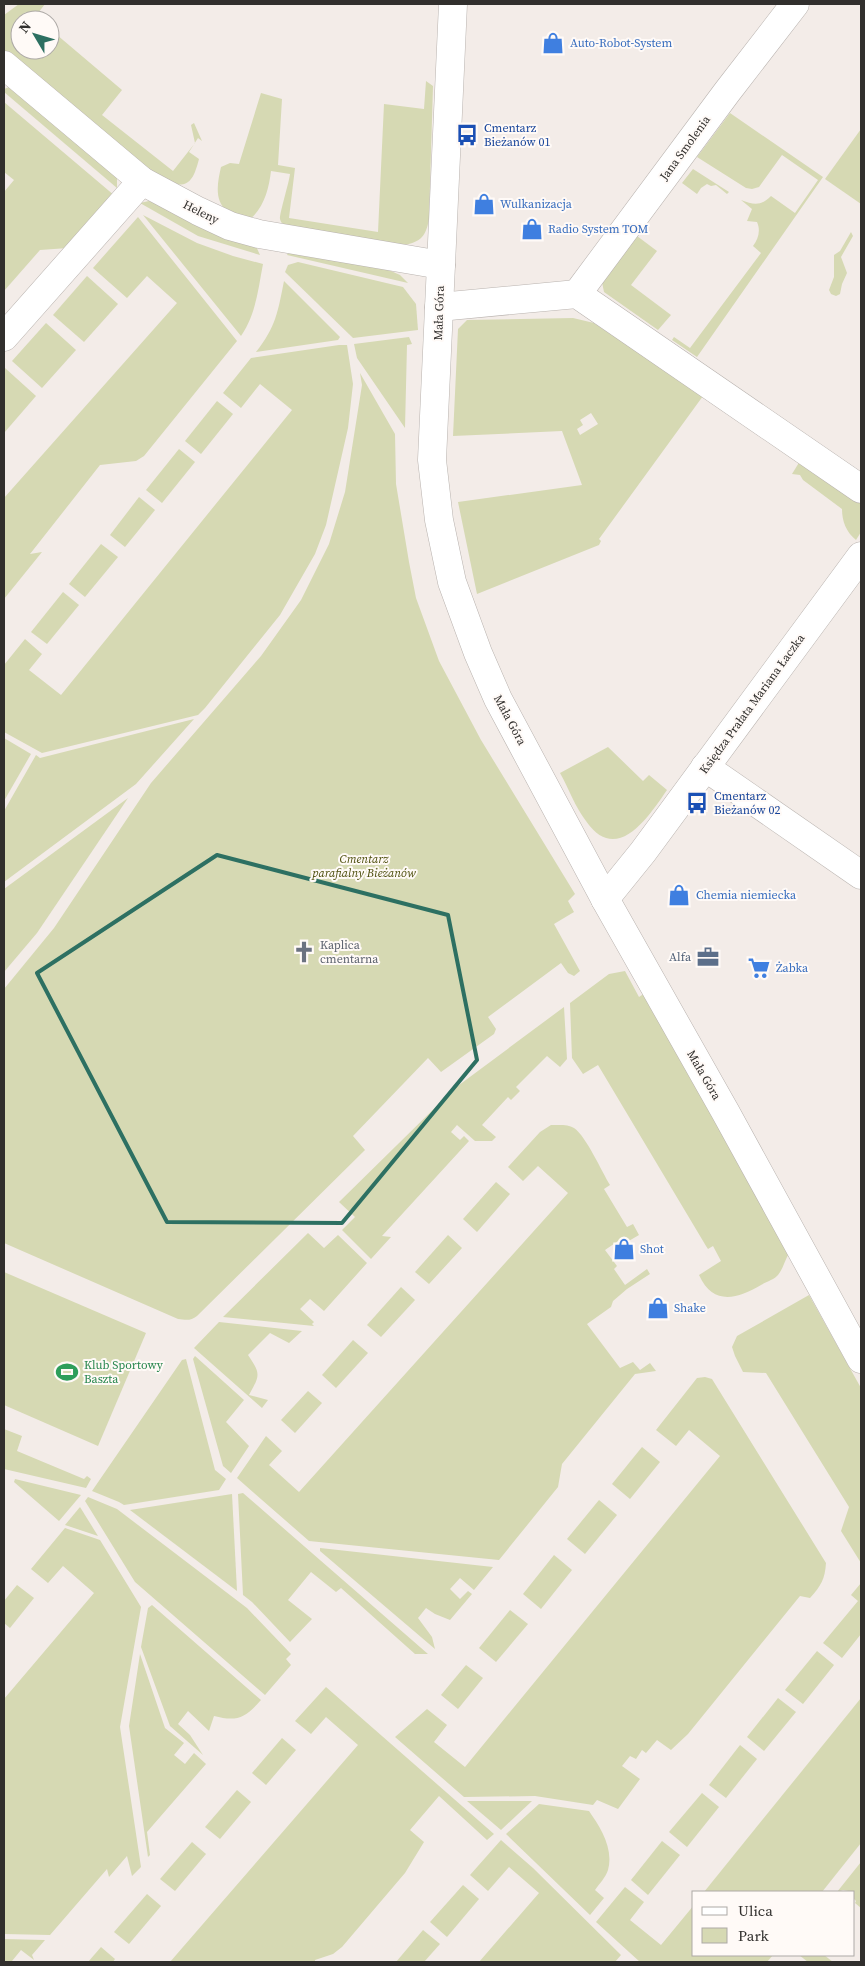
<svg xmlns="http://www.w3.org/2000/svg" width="865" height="1966" font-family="'Source Serif 4',serif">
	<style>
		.green { fill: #d6d9b3; fill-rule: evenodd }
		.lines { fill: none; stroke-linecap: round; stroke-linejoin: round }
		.minor-casing { stroke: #b9b3af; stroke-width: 29 }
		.minor { stroke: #fff; stroke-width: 28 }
		.marked { fill: none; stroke: #2d7062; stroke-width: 4; stroke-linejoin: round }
		.labels { text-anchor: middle; stroke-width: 4; stroke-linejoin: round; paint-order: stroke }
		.shop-label { font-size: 12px; fill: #366cbe; stroke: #fffaf7; text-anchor: start }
		.transit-label { font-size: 12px; fill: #164399; stroke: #fffaf7; text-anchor: start }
		.street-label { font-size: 12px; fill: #312f2d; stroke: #fffaf7 }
		.park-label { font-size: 12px; font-style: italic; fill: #4b4c09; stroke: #fffaf7 }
		.worship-label { font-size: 12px; fill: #5b616d; stroke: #fffaf7; text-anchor: start }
		.service-label { font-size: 12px; fill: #4e5e75; stroke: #fffaf7; text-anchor: end }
		.leisure-label { font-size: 12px; fill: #27864d; stroke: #fffaf7; text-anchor: start }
	</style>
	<rect width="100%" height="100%" fill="#f3ece8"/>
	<g class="green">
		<path d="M19,4h26l-10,13 4,3h-19v30h30v-21l72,61 -20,25 71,56 22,-28 -4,-18 3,-2 8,18 -4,-3 -9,14 10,7c-6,23 -11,31 -36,22l-159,-131v-35z"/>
		<path d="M426,81l7,5 -4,133c-3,17 -8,23 -25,26l-119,-20c-3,-2 -4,-2 -5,-6 -1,-4 9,-36 10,-45l-19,-3c-2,17 -7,37 -21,48 -7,-2 -16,-4 -22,-8 -15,-9 -10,-31 -7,-44l9,-4 9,1 22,-71 21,6 -4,66 17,3 -6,50 89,14 6,-128 40,5z"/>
		<polygon points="12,86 117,177 117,188 4,92 4,89"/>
		<polygon points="4,102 115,196 68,248 40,250 4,291 4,192 14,180 4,172"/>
		<path d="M730,113l93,64 -126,180 -25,-17 2,-3 16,11 71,-95 -8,-7c5,-7 8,-15 4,-24l-10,-1 5,-12 -11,-9c13,5 20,6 30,-4l24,17 23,-33 -36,-25 -23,32 -7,2 -6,-1 -49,-31z"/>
		<polygon points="861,129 861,204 825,179"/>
		<polygon points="693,169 729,192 727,194 716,185 711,186 707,184 701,188 697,194 682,183"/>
		<polygon points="149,201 255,244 260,255 198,236 140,203"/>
		<path d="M143,215l54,28 36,13 30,8c-5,26 -7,50 -22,72z"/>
		<polygon points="138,217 237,341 144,456 136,461 100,465 30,554 42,552 4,599 4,498 177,303 147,276 127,298 93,268"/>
		<polygon points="851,232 853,236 841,257 847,273 842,284 840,294 836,296 831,294 829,290 834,277 834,255 840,251"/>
		<polygon points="637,236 657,251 631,285 671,315 658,330 604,292 602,282"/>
		<polygon points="289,251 382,267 400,275 408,283 287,255"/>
		<polygon points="298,262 403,287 416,304 418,330 353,338 285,272 288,265"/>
		<polygon points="87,276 118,304 84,342 53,315"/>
		<path d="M284,281l56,56 -2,3 -82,12c20,-25 22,-41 28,-71z"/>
		<path d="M573,318l21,5 109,73 -104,143 2,2 -2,4 -122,49 -19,-92 124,-17 -20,-54 -109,5 5,-107 9,-9zM591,413l7,11 -18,11 -3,-6 6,-4 -3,-5z"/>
		<polygon points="46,323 76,350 42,388 12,361"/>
		<polygon points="409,337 412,344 407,345 405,428 357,358 354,344"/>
		<polygon points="339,345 347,345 353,384 348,428 326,525 315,554 280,615 205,708 198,715 42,753 4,732 4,665 25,639 42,654 29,670 61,695 292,410 260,384 241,408 223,393 251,358"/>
		<polygon points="5,368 36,396 4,433 4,370"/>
		<path d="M360,373l35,61 1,50 13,78 7,36 23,63 42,79 94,154 -7,7 6,11 -20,12 26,47 -6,5 -6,-3 -7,-10 -73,54 8,12 -2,5 -53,38 -13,-14 -75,78 12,14 -168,166c-6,5 -11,4 -19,3l-174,-76v-254l50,-61 97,-145 110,-127 40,-56 28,-56 16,-52 17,-107z"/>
		<polygon points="217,401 233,414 201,454 185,441"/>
		<polygon points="179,449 195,462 162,503 146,490"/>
		<path d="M800,461l61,42v29l-5,8c-10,-8 -14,-19 -14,-31l-39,-29 -3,-5 -8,-1z"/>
		<polygon points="139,497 155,510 125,547 110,535"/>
		<polygon points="101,544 118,557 85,597 69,584"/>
		<polygon points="63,592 79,605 47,644 31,632"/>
		<polygon points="194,719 136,784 4,882 4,811 36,755 40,758"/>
		<polygon points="4,738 31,754 4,801"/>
		<path d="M608,747l35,34 6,-6 18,15c-18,26 -50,76 -81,31 -11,-14 -17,-32 -26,-48z"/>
		<polygon points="128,798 37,933 4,972 4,889"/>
		<path d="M625,971l14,26 6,-4 144,260c-4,7 -6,16 -11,22 -3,4 -12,7 -17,10 -24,14 -48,21 -62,-10l22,-14 -8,-15 -5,3 -2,-3 -108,-181 -15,9 -11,-16 -2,-55 39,-29z"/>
		<polygon points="564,1007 567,1059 560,1067 547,1056 516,1087 520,1091 511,1100 508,1097 482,1125 496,1137 492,1141 475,1141 457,1125 451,1132 460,1140 464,1136 469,1141 382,1236 391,1237 371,1259 342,1230 355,1217 339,1202 455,1088"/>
		<path d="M551,1125c8,0 17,-1 23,3 12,8 28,44 36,57l-6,4 23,38 6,-3 6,11 -12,7 -3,-5 -19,13 12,16 -3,3 11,16 22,-16 3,5 -23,15 -14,12 -2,6 -24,17 33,44 13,-6 7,8 10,-7 6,8 -21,3 -73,90 -4,23 -59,73 -190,-19 -72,-63 29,-42 16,15 -13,14 30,27 269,-299 -30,-27 -15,15 -15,-14 32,-35z"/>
		<polygon points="496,1182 510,1194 477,1232 463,1219"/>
		<polygon points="308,1233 324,1248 338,1235 367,1263 324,1311 310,1299 300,1309 314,1322 312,1324 314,1326 223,1317"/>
		<polygon points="448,1235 462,1248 429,1284 415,1272"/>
		<polygon points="4,1272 146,1333 98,1446 4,1405"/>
		<polygon points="401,1287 415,1300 381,1337 367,1325"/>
		<polygon points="809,1295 861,1388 861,1563 841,1531 849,1507 766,1373 743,1372 735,1356 732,1347 737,1336"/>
		<path d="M219,1322l83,9 -13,12 -19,-10 -22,22c13,19 12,20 1,40l19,5 -6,8 -68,-60z"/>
		<polygon points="353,1340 368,1353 336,1388 322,1375"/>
		<polygon points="195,1356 244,1400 226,1422 249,1446 231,1473 223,1466 193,1359"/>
		<polygon points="186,1359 215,1470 226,1479 219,1490 124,1505 119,1502 92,1491 182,1360"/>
		<path d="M705,1377l7,2 114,184c-1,16 -5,23 -16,35l-10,-2 -112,138 -17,16 -14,-10 -11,13 -4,-3 -6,9 -6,-3 -8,10 18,13 -22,30 -21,-9 -4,5 -58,-9 -71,1 -69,-60 32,-28 20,16 -13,17 31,25 255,-311 -31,-26 -13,16 -20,-16 41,-52z"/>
		<polygon points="308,1391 322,1403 295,1433 281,1420"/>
		<polygon points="4,1429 22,1436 17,1451 84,1479 87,1476 91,1479 86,1488 4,1469"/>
		<polygon points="642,1447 660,1462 630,1499 612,1484"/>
		<polygon points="15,1479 81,1495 59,1521 14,1482"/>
		<polygon points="243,1493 428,1654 415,1654 341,1588 336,1592 311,1572 288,1600 312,1619 290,1642 252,1602 243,1595 238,1494"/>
		<polygon points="232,1494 237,1591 130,1510"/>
		<polygon points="88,1497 117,1509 247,1608 291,1654 286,1659 291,1665 265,1695 135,1582 85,1501"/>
		<polygon points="599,1500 617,1515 585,1554 567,1539"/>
		<polygon points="80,1507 98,1536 65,1525"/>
		<polygon points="65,1528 100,1540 141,1607 120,1727 141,1867 132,1876 127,1856 109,1877 107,1869 50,1935 4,1934 4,1699 94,1593 63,1566 48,1583 31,1569"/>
		<polygon points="320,1548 493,1567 474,1590 460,1578 450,1589 460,1599 468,1591 472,1594 450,1620 435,1614 426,1608 418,1618 432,1637 435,1649 320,1551"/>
		<polygon points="554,1555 572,1570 541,1609 523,1594"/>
		<polygon points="861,1583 861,1634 842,1658 823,1643 858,1601 851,1595"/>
		<polygon points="17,1585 34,1598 10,1628 4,1623 4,1601"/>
		<path d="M152,1605l109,95c-16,18 -24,22 -47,16l-5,15 -21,-20 -10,13 12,11 13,20 -33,-29 -29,-79 7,-39z"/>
		<polygon points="510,1610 528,1624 496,1662 479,1648"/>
		<polygon points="817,1651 834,1665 803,1704 785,1690"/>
		<polygon points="140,1654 165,1728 184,1743 174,1755 185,1764 194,1753 206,1764 147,1832 150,1855 148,1857 129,1726"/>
		<polygon points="466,1665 483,1678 458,1709 441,1695"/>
		<polygon points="326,1687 494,1834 487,1840 439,1796 410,1830 424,1842 405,1873 342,1947 333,1954 315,1960 315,1962 170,1962 358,1745 326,1717 311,1734 295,1721"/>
		<polygon points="778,1698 796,1712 764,1751 747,1737"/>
		<polygon points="861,1698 861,1843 822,1892 704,1892"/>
		<polygon points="282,1738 296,1750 266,1785 252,1773"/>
		<polygon points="740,1745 757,1759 726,1798 709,1785"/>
		<polygon points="237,1790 251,1802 220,1839 205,1827"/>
		<polygon points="702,1793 719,1807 687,1847 669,1832"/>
		<polygon points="467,1801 532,1801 501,1830"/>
		<path d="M539,1804l50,7c11,16 25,37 19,59 -2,7 -9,14 -13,20l9,8 -14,17 -84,-81z"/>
		<polygon points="501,1840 533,1868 621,1955 615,1962 479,1962 539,1893 509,1867 488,1891 470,1875"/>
		<polygon points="662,1841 680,1855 648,1895 631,1880"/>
		<polygon points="192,1842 206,1854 175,1891 160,1879"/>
		<polygon points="861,1862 861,1908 855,1903 856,1901 854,1899 854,1892 843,1890 837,1892"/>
		<polygon points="463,1885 479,1899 447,1937 430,1922"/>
		<polygon points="625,1887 644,1902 630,1920 661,1945 694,1905 694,1955 773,1955 767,1962 640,1962 596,1922"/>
		<polygon points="147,1894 161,1906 129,1944 114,1932"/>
		<polygon points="423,1930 440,1944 424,1962 396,1962"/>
		<polygon points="4,1939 45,1940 32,1955 34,1960 21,1950 12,1961 12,1962 4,1962"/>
		<polygon points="101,1947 115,1959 113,1962 88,1962"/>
		<polygon points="799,1955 824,1955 833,1962 808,1962"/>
	</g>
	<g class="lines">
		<g class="minor-casing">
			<g id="minor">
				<polyline points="453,4 432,460 439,520 452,582 478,653 498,699 605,899 726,1113 861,1359"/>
				<polyline points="4,65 142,181 198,211 230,226 259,234 441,265"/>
				<polyline points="577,294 727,92 795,4"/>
				<polyline points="439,307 577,294 861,489"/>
				<polyline points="4,337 142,181"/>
				<polyline points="705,767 861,875"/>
				<polyline points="605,899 643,852 861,556"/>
			</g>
		</g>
		<use href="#minor" class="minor"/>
	</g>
	<path class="marked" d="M217,855l231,60 29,145 -135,163 -175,-1 -130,-249z"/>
	<defs>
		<g id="shop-bare" transform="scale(1.725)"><path d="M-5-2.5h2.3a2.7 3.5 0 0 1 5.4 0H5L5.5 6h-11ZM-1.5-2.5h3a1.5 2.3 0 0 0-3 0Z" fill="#3f7fe0" stroke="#fffaf7" stroke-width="2.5" paint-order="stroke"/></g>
		<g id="bus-bare" transform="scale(1.725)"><path d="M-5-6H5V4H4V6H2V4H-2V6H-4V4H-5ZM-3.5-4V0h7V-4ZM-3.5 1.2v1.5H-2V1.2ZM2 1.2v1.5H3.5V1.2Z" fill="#1a4fb4" stroke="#fffaf7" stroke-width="2.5" paint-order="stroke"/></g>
		<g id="church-bare" transform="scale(1.725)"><path d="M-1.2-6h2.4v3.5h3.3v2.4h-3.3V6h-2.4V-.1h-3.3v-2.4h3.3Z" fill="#6b7280" stroke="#fffaf7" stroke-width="2.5" paint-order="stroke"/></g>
		<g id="office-bare" transform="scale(1.725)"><path d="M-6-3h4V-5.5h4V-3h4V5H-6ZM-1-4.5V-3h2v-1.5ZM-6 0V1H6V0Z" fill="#5c6f8a" stroke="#fffaf7" stroke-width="2.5" paint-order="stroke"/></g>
		<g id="supermarket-bare" transform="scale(1.725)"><path d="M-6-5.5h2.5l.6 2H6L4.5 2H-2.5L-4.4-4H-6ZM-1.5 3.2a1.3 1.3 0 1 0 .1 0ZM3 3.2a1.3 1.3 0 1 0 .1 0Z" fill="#3f7fe0" stroke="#fffaf7" stroke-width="2.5" paint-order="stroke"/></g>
		<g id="stadium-bare" transform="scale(1.725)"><path d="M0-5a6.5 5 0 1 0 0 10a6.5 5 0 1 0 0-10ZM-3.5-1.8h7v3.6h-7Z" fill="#2e9e5b" stroke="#fffaf7" stroke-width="2.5" paint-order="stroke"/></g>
	</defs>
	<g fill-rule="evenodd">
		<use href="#shop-bare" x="553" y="43"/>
		<use href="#bus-bare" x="467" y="135"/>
		<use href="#shop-bare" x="484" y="204"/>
		<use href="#shop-bare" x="532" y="229"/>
		<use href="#bus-bare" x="697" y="803"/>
		<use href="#shop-bare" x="679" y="895"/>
		<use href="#church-bare" x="304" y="952"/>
		<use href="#office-bare" x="708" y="957"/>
		<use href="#supermarket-bare" x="759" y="968"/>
		<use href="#shop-bare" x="624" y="1249"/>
		<use href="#shop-bare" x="658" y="1308"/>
		<use href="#stadium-bare" x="67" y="1372"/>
	</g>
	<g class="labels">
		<g class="shop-label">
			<text x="570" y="47">Auto-Robot-System</text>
			<text x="500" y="208">Wulkanizacja</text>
			<text x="548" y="233">Radio System TOM</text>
			<text x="696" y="899">Chemia niemiecka</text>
			<text x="776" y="972">Żabka</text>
			<text x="640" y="1253">Shot</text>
			<text x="674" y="1312">Shake</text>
		</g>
		<g class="transit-label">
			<text x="484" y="132">Cmentarz<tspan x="484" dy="14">Bieżanów 01</tspan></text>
			<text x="714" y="800">Cmentarz<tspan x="714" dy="14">Bieżanów 02</tspan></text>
		</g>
		<g class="street-label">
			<text transform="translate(685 148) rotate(-54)" y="4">Jana Smolenia</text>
			<text transform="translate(201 212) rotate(26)" y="4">Heleny</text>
			<text transform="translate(439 313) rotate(-88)" y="4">Mała Góra</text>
			<text transform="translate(752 704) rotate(-54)" y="4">Księdza Prałata Mariana Łaczka</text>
			<text transform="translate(510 720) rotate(62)" y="4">Mała Góra</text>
			<text transform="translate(704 1075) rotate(60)" y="4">Mała Góra</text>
		</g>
		<g class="park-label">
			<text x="364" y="863">Cmentarz<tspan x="364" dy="14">parafialny Bieżanów</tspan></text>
		</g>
		<g class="worship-label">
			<text x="320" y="949">Kaplica<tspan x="320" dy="14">cmentarna</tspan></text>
		</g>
		<g class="service-label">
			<text x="691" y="961">Alfa</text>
		</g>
		<g class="leisure-label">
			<text x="84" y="1369">Klub Sportowy<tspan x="84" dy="14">Baszta</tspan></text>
		</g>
	</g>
	<rect width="865" height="1966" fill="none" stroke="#312f2d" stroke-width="10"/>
	<rect x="692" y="1891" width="162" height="65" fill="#fffaf7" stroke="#ada9a6"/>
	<rect x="702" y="1907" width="25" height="8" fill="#ffffff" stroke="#ada9a6"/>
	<text x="738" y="1916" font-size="15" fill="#312f2d">Ulica</text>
	<rect x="702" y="1928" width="25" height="15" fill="#d6d9b3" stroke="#ada9a6"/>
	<text x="738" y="1941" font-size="15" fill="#312f2d">Park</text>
	<g transform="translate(35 35) rotate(308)"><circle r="24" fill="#fffaf7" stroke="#ada9a6"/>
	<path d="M0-4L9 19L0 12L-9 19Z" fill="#2d7062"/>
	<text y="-8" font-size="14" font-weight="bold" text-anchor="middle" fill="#312f2d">N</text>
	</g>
</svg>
